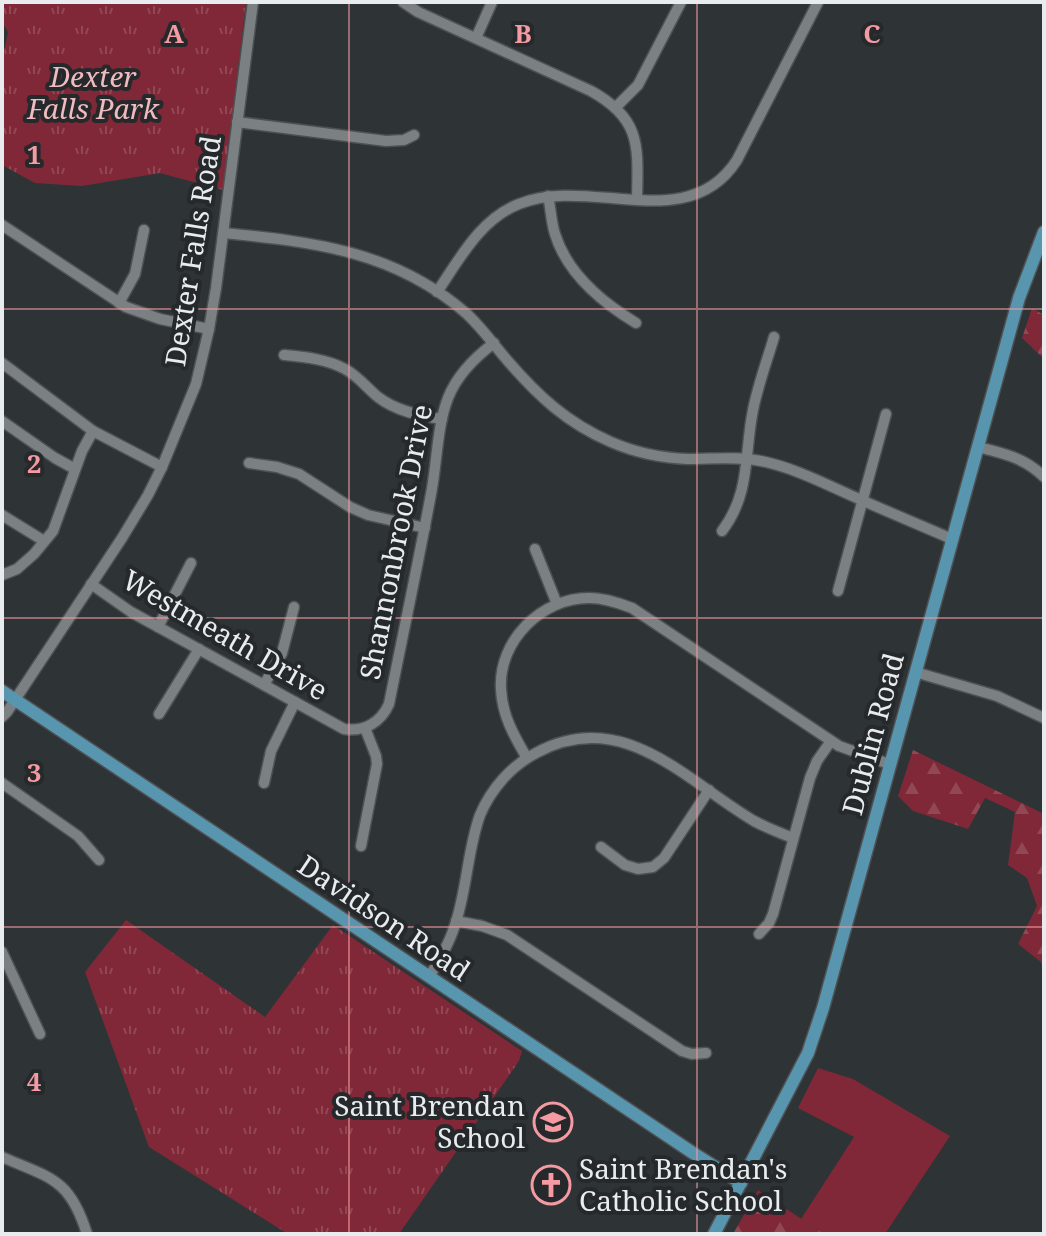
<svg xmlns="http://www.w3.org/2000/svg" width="1046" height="1236" font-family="'Noto Serif',serif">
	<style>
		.grass { fill: #802837 }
		.forest { fill: url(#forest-firs) }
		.park { fill: url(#park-tufts) }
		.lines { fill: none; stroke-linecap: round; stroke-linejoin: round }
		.minor-casing { stroke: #4e5153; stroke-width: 13 }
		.major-casing { stroke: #4e5153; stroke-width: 15 }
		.minor { stroke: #7b8183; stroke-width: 10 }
		.major { stroke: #5895ae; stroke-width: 12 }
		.grid { fill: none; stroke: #f49aa3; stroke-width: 2; stroke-opacity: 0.55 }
		.labels { text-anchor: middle; stroke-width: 8; stroke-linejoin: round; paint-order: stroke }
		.park-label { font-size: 28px; font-style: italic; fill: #f0bbbf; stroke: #25292b }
		.street-label { font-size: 28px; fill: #e9ecee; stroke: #25292b }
		.poi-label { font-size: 28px; fill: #e9ecee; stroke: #25292b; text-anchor: end }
		.grid-label { font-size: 26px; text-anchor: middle; font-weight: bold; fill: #f49aa3; stroke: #25292b; stroke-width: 8; stroke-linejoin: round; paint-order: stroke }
	</style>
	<defs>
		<pattern id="forest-firs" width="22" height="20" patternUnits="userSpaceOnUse" patternTransform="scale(2)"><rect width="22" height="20" fill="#802837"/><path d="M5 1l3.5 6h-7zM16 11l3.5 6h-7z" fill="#924754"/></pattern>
		<pattern id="park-tufts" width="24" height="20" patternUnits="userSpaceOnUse" patternTransform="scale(2)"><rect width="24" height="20" fill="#802837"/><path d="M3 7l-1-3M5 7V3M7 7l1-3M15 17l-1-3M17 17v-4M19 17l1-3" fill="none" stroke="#924754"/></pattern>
	</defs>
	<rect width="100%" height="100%" fill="#2e3335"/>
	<polygon class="grass" points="818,1068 853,1079 950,1136 885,1234 824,1234 801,1219 854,1137 798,1108"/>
	<g class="forest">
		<polygon points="1032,308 1044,315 1044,359 1022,338"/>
		<polygon points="913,750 1044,814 1044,975 1041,962 1018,944 1037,906 1027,878 1008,865 1015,812 985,798 968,829 913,811 898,796"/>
		<polygon points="758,1190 824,1234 733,1234"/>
	</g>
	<g class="park">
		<polygon points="2,2 246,2 223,190 160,173 82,186 35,183 2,165 2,61 8,32 2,22"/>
		<polygon points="126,920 265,1017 333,925 522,1051 519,1061 399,1234 288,1234 149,1147 85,972"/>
	</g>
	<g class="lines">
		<g class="minor-casing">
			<g id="minor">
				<path d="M403,2l15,10 173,79c51,28 47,56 46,109"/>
				<polyline points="476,38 492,2"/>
				<polyline points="616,107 638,85 681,2"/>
				<polyline points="237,122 386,141 404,140 414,135"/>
				<path d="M548,196c3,13 3,26 7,38 12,39 48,69 81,89"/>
				<polyline points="2,225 126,307 160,319 209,329"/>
				<path d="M224,233c90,9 171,18 243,81 15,14 27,31 40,46 31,36 60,63 104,82 23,10 51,16 77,17 24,0 49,-3 73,2 34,7 64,23 96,37 31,14 63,27 95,41"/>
				<path d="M437,292c22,-32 43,-73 82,-88 70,-29 169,33 218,-44l81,-158"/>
				<polyline points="119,303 135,274 144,230"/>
				<path d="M284,355c21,2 43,4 61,14 13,7 22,19 33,28 18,14 42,19 64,22"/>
				<polyline points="2,363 93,431 162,467"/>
				<polyline points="2,421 55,458 75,469"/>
				<path d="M978,447c25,6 47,11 66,30"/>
				<polyline points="249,463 277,467 299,474 350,507 368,515 425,528"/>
				<polyline points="2,515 44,541"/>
				<path d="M722,531c29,-38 22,-77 31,-121 5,-25 14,-49 21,-73"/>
				<polyline points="535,549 557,604"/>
				<polyline points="2,575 17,569 34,554 53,531 82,451 93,431"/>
				<path d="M91,584l40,28 213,117c21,3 37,-7 45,-25 14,-70 29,-140 42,-210 6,-30 6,-68 17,-96 9,-23 26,-40 46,-55"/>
				<polyline points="838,591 886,414"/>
				<polyline points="158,627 191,563"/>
				<polyline points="915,672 997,696 1044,718"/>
				<polyline points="264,685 282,653 294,607"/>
				<polyline points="159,714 199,649"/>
				<polyline points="2,717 7,712 122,538 148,495 162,467 196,384 209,329 216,288 253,2"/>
				<path d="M527,758c-13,-22 -25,-43 -26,-69 -3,-48 41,-92 89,-91 15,0 29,5 42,10l207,138 50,18"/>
				<polyline points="2,783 78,836 99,860"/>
				<polyline points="264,783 271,751 295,702"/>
				<polyline points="361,846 377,764 376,756 365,728"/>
				<polyline points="601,847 625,865 638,869 653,867 664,858 709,790"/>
				<polyline points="456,921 482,926 507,935 682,1051 692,1054 706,1053"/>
				<polyline points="759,934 769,923 773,914 810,778 817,761 831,741"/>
				<polyline points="2,952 40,1034"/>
				<path d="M429,977c10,-16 19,-31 25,-49 13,-36 13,-77 26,-113 11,-26 31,-49 56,-62 86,-47 149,27 218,68 13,7 26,12 39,17"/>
				<path d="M2,1157c49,21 68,22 85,77"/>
			</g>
		</g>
		<g class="major-casing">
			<g id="major">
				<polyline points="2,691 693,1153 741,1183"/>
				<polyline points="714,1234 808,1053 823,1008 1019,298 1044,232"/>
			</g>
		</g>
		<use href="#minor" class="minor"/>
		<use href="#major" class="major"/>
	</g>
	<path class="grid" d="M349,2v1232M697,2v1232M2,309h1042M2,618h1042M2,927h1042"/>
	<defs>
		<g id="school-ring" transform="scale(2)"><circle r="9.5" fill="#25292b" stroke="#f49aa3" stroke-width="1.5"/><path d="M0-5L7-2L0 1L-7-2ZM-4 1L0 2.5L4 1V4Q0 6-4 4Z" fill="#f49aa3"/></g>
		<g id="church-ring" transform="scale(2)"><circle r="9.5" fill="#25292b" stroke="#f49aa3" stroke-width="1.5"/><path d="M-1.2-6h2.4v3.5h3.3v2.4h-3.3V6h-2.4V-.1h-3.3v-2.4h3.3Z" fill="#f49aa3"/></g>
	</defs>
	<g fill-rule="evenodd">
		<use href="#school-ring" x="553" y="1122"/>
		<use href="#church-ring" x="551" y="1185"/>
	</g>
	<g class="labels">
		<g class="park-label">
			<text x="93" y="87">Dexter<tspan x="93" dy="32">Falls Park</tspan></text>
		</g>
		<g class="street-label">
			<text transform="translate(193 251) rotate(-81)" y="10">Dexter Falls Road</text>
			<text transform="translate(396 542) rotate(-79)" y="10">Shannonbrook Drive</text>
			<text transform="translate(225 635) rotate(30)" y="10">Westmeath Drive</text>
			<text transform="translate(873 734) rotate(-75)" y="10">Dublin Road</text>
			<text transform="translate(384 918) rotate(34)" y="10">Davidson Road</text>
		</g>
		<g class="poi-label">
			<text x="525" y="1116">Saint Brendan<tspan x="525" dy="32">School</tspan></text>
			<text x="579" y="1179" text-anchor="start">Saint Brendan's<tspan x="579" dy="32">Catholic School</tspan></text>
		</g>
	</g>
	<g class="grid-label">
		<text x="174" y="43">A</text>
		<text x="523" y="43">B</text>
		<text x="872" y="43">C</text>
		<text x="34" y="164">1</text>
		<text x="34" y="473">2</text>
		<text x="34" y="782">3</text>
		<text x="34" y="1091">4</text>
	</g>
	<rect width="1046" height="1236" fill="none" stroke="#e9ecee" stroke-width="8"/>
</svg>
